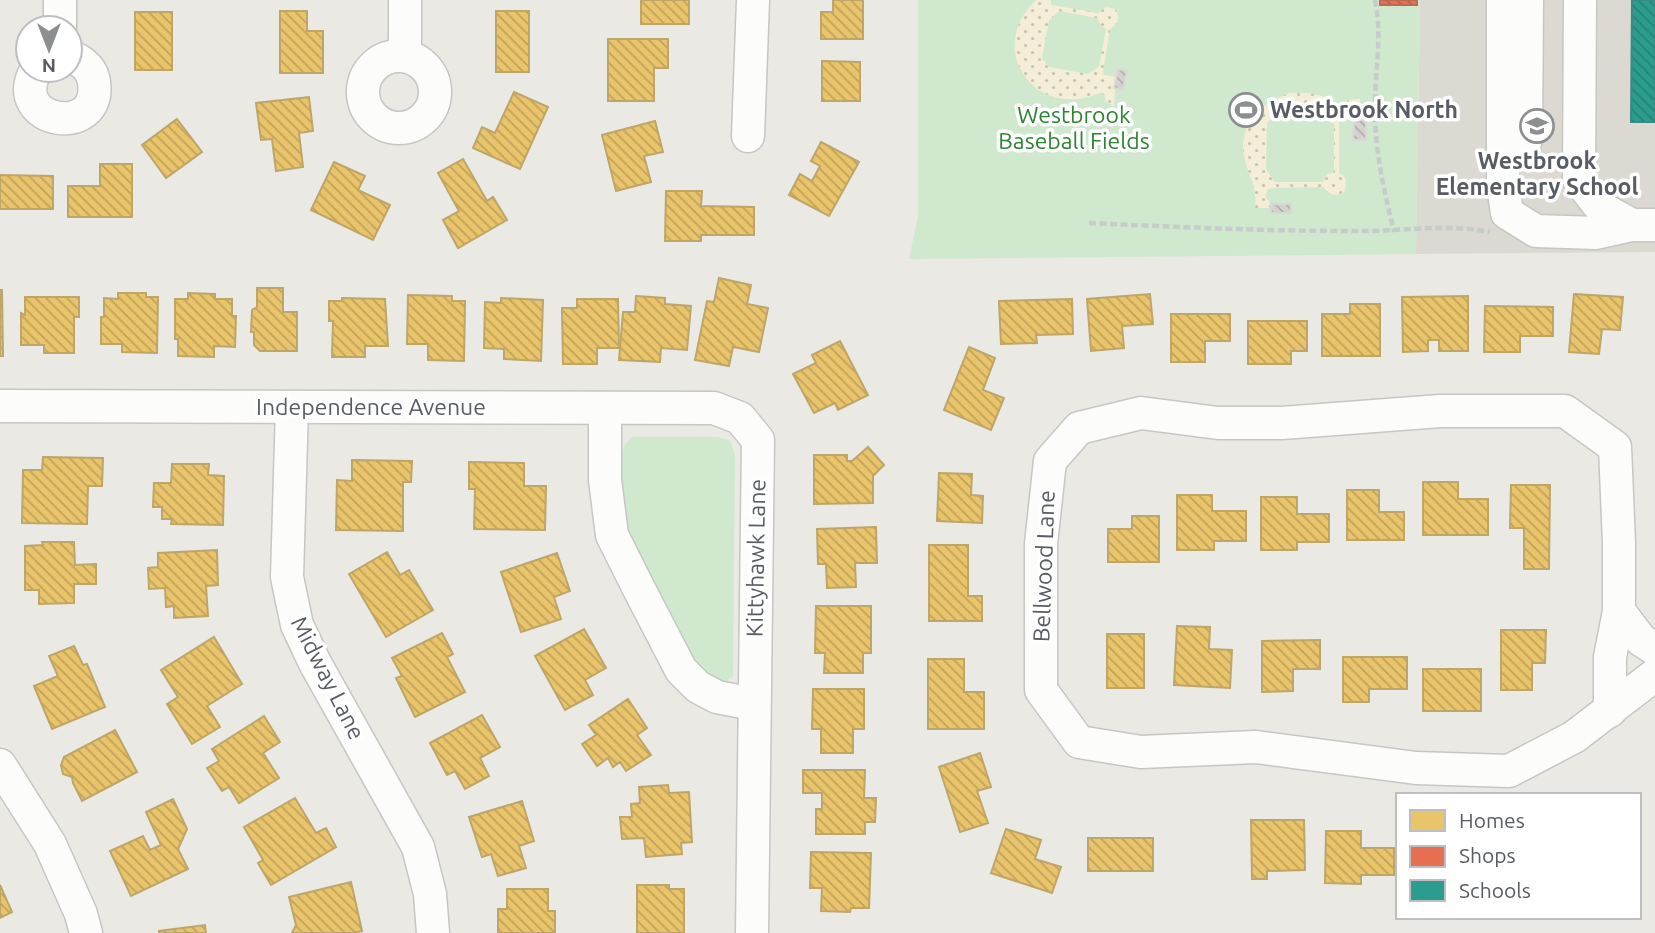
<svg xmlns="http://www.w3.org/2000/svg" width="1655" height="933" font-family="Ubuntu,sans-serif">
	<style>
		.education { fill: #dbd9d2 }
		.green { fill: #d0e8ce }
		.sand { fill: url(#sand-dots); fill-rule: evenodd }
		.homes { fill: url(#homes-back-hatch); stroke: #bea568; stroke-width: 2 }
		.shops { fill: url(#shops-back-hatch); stroke: #bc6a56; stroke-width: 2 }
		.schools { fill: url(#schools-back-hatch); stroke: #388a82; stroke-width: 2 }
		.building { fill: url(#building-back-hatch); stroke: #dad8d3; stroke-width: 2 }
		.lines { fill: none; stroke-linecap: round; stroke-linejoin: round }
		.minor-casing { stroke: #c6c6c5; stroke-width: 35 }
		.path { stroke: #c6ccc9; stroke-width: 4.5; stroke-dasharray: 7 3.5; stroke-linecap: butt }
		.minor { stroke: #fcfcfb; stroke-width: 32 }
		.labels { text-anchor: middle; stroke-width: 7; stroke-linejoin: round; paint-order: stroke }
		.poi-label { font-size: 23px; font-weight: bold; fill: #595d63; stroke: #fff; text-anchor: start }
		.park-label { font-size: 23px; fill: #2f8434; stroke: #fff }
		.street-label { font-size: 23px; fill: #595d63; stroke: #fff }
	</style>
	<defs>
		<pattern id="sand-dots" width="8" height="8" patternUnits="userSpaceOnUse" patternTransform="scale(1.75)"><rect width="8" height="8" fill="#f4edd7"/><path d="M2 2h.1M6 6h.1" fill="none" stroke="#c9c3b2" stroke-width="1.8" stroke-linecap="round"/></pattern>
		<pattern id="homes-back-hatch" width="6" height="6" patternUnits="userSpaceOnUse" patternTransform="scale(1.75)"><rect width="6" height="6" fill="#e9c46a"/><path d="M-1 5l2 2M0 0l6 6M5-1l2 2" fill="none" stroke="#c0a25b"/></pattern>
		<pattern id="shops-back-hatch" width="6" height="6" patternUnits="userSpaceOnUse" patternTransform="scale(1.75)"><rect width="6" height="6" fill="#e76f51"/><path d="M-1 5l2 2M0 0l6 6M5-1l2 2" fill="none" stroke="#be5e47"/></pattern>
		<pattern id="schools-back-hatch" width="6" height="6" patternUnits="userSpaceOnUse" patternTransform="scale(1.75)"><rect width="6" height="6" fill="#2a9d8f"/><path d="M-1 5l2 2M0 0l6 6M5-1l2 2" fill="none" stroke="#278378"/></pattern>
		<pattern id="building-back-hatch" width="6" height="6" patternUnits="userSpaceOnUse" patternTransform="scale(1.75)"><rect width="6" height="6" fill="#d4d2cf"/><path d="M-1 5l2 2M0 0l6 6M5-1l2 2" fill="none" stroke="#afaeac"/></pattern>
	</defs>
	<rect width="100%" height="100%" fill="#eae9e4"/>
	<polygon class="education" points="1420,0 1655,0 1655,252 1416,254"/>
	<g class="green">
		<polygon points="918,0 1420,0 1416,254 909,259 918,216"/>
		<polygon points="632,437 717,437 730,440 735,455 733,676 716,689 700,679 624,526 621,461 624,446"/>
	</g>
	<g class="sand">
		<path d="M1036,0h15v5l47,8 8,-6 9,2c5,8 4,15 -5,20l-7,43 1,3 12,2 -2,29 -9,-5v-5l-3,-4c-67,31 -118,-43 -66,-92zM1059,11l38,7 5,9 4,1 -7,39 -12,7 -38,-7 -7,-9 7,-37z"/>
		<path d="M1290,93h18l14,3 21,10 5,-6 12,-1v21h-21v53l5,3 2,5 -1,10c-8,6 -16,5 -21,-4l-49,1 -7,1 -3,7 6,8v4h-16c2,-24 -5,-27 -10,-48 -9,-35 16,-57 45,-67zM1275,115h49l7,8h3v49l-7,2 -4,8h-48l-9,-13 1,-46z"/>
	</g>
	<g class="homes">
		<rect x="641" y="0" width="48" height="24"/>
		<polygon points="833,0 863,0 863,39 821,39 821,12 833,12"/>
		<polygon points="280,11 307,11 307,31 323,31 323,73 280,73"/>
		<rect x="496" y="11" width="33" height="61"/>
		<rect x="135" y="12" width="37" height="58"/>
		<polygon points="608,39 668,39 668,68 654,68 654,101 608,101"/>
		<polygon points="822,61 860,62 860,101 822,101"/>
		<polygon points="514,92 548,107 520,169 473,148 482,127 495,133"/>
		<polygon points="309,97 313,131 299,133 303,167 276,171 272,139 261,140 256,103"/>
		<polygon points="177,119 202,152 166,178 142,145"/>
		<polygon points="655,121 663,152 644,156 651,182 616,191 602,135"/>
		<polygon points="821,142 859,162 829,216 789,195 800,174 812,181 820,166 811,161"/>
		<polygon points="463,159 487,201 493,197 507,220 458,248 443,220 459,211 438,173"/>
		<polygon points="334,162 365,176 358,190 390,205 373,240 311,210"/>
		<polygon points="100,164 132,164 132,217 68,217 68,186 100,186"/>
		<polygon points="0,175 53,176 53,209 0,209"/>
		<polygon points="666,191 702,191 701,206 754,207 754,235 701,235 701,241 665,241"/>
		<polygon points="719,278 751,285 747,304 768,308 759,352 733,347 729,366 695,360 707,301 714,302"/>
		<polygon points="257,288 283,288 283,312 297,312 297,351 260,351 254,345 254,332 251,332 252,310 257,307"/>
		<polygon points="0,290 2,290 3,356 0,356"/>
		<polygon points="118,293 146,293 146,297 158,297 157,353 122,352 122,344 101,344 101,317 104,317 104,298 118,299"/>
		<polygon points="188,293 215,294 215,299 232,299 232,316 236,316 235,347 214,346 214,357 178,356 178,339 175,339 175,299 188,299"/>
		<polygon points="1150,294 1153,324 1122,326 1124,348 1091,351 1087,299"/>
		<polygon points="1574,294 1623,297 1620,330 1602,329 1599,354 1569,352"/>
		<polygon points="408,295 452,296 452,301 465,301 464,361 428,360 428,344 407,344"/>
		<polygon points="636,296 665,298 665,304 691,306 687,350 661,348 660,362 619,360 623,312 635,312"/>
		<polygon points="1468,296 1468,351 1439,351 1439,340 1428,340 1428,351 1403,352 1402,297"/>
		<polygon points="25,297 79,297 79,317 74,317 74,353 44,353 44,345 21,345 21,313 25,315"/>
		<polygon points="342,298 385,299 388,346 365,346 365,357 332,357 333,321 329,321 329,301 342,301"/>
		<polygon points="501,298 543,300 541,361 504,359 504,349 484,348 485,302 501,303"/>
		<polygon points="577,299 618,299 619,348 597,348 597,364 563,364 562,308 577,308"/>
		<polygon points="1072,299 1073,334 1036,335 1037,343 1001,344 999,301"/>
		<polygon points="1350,304 1380,304 1380,356 1322,356 1322,314 1350,314"/>
		<polygon points="1485,306 1553,307 1553,336 1520,336 1520,352 1484,352"/>
		<polygon points="1171,314 1230,314 1230,341 1205,341 1205,362 1171,362"/>
		<polygon points="1248,321 1307,321 1307,351 1291,351 1291,364 1248,364"/>
		<polygon points="840,341 868,395 838,410 835,403 814,413 793,374 816,363 812,355"/>
		<polygon points="969,347 995,358 983,390 1004,398 991,430 944,410"/>
		<polygon points="868,447 884,465 873,476 873,503 814,504 814,455 847,455 847,461 852,461"/>
		<polygon points="43,457 103,458 102,486 88,486 87,524 22,523 23,470 42,470"/>
		<polygon points="352,460 412,461 411,482 403,482 403,531 336,530 337,480 352,481"/>
		<polygon points="469,462 524,463 524,486 546,486 545,530 474,529 475,489 469,489"/>
		<polygon points="172,464 209,464 208,475 224,476 223,525 171,524 172,519 162,519 162,507 153,507 154,483 171,483"/>
		<polygon points="939,473 972,474 971,495 983,496 982,523 937,521"/>
		<polygon points="1423,482 1458,482 1458,499 1488,499 1488,535 1423,535"/>
		<polygon points="1511,485 1550,485 1549,569 1524,569 1524,528 1510,528"/>
		<polygon points="1347,490 1379,490 1379,512 1404,512 1404,540 1347,540"/>
		<polygon points="1177,495 1212,495 1212,511 1246,511 1246,541 1214,541 1214,550 1177,550"/>
		<polygon points="1261,497 1297,497 1297,514 1329,514 1329,542 1297,542 1297,550 1261,550"/>
		<polygon points="1132,516 1159,516 1159,562 1108,562 1108,529 1132,529"/>
		<polygon points="876,527 877,563 855,563 856,587 827,588 826,564 818,564 817,529"/>
		<polygon points="42,542 74,542 75,565 96,564 96,584 74,584 74,603 39,604 39,590 25,590 25,546 43,545"/>
		<polygon points="929,545 968,545 968,596 982,596 982,621 929,621"/>
		<polygon points="217,550 218,585 206,586 208,616 174,618 174,606 166,607 165,588 149,589 148,568 158,567 158,553"/>
		<polygon points="387,552 400,575 409,570 433,610 386,637 349,574"/>
		<polygon points="557,553 570,591 554,597 561,619 521,632 501,572"/>
		<polygon points="816,606 871,606 871,653 863,653 863,673 824,673 825,653 815,653"/>
		<polygon points="1177,626 1210,627 1209,649 1232,650 1230,688 1174,685"/>
		<polygon points="584,629 606,668 585,680 593,695 565,710 535,656"/>
		<polygon points="1501,630 1546,630 1545,663 1532,663 1532,690 1501,690"/>
		<polygon points="442,633 453,654 447,657 465,692 415,717 396,678 402,676 392,658"/>
		<rect x="1107" y="634" width="37" height="54"/>
		<polygon points="214,637 242,684 207,706 220,727 192,744 167,704 178,697 161,670"/>
		<polygon points="1320,640 1320,669 1293,669 1293,691 1262,692 1262,641"/>
		<polygon points="74,646 83,665 87,664 105,707 52,729 34,686 58,676 49,656"/>
		<polygon points="1343,657 1407,657 1407,689 1369,689 1369,702 1343,702"/>
		<polygon points="928,659 964,659 964,692 984,692 984,729 928,729"/>
		<rect x="1423" y="669" width="58" height="42"/>
		<polygon points="813,689 864,689 864,729 853,729 853,753 821,753 821,729 812,729"/>
		<polygon points="628,699 647,728 637,735 651,755 626,771 620,762 613,767 608,758 597,766 582,744 596,735 589,725"/>
		<polygon points="482,715 500,747 480,758 489,776 465,789 455,771 447,775 430,743"/>
		<polygon points="264,716 280,742 263,753 279,778 239,803 229,787 222,791 207,768 219,761 212,749"/>
		<polygon points="115,730 137,772 82,801 73,783 72,777 63,774 61,765 64,757"/>
		<polygon points="980,753 991,787 977,791 988,823 960,832 939,767"/>
		<polygon points="803,770 865,770 864,798 876,798 875,822 865,822 865,834 816,834 816,809 822,809 822,793 803,793"/>
		<polygon points="668,785 669,793 689,792 692,842 681,843 682,854 646,857 644,838 622,839 620,817 632,817 631,804 640,803 639,787"/>
		<polygon points="295,798 316,833 326,828 336,847 271,885 258,863 263,860 244,827"/>
		<polygon points="173,799 187,829 178,849 188,869 131,896 110,851 143,836 150,850 161,845 146,812"/>
		<polygon points="522,801 534,841 519,846 526,868 498,876 491,854 482,857 469,817"/>
		<polygon points="1251,820 1304,820 1305,870 1267,871 1267,879 1252,879"/>
		<polygon points="1006,829 1041,840 1035,859 1061,867 1052,893 991,873"/>
		<polygon points="1326,831 1361,831 1361,848 1394,848 1394,875 1361,875 1361,884 1325,883"/>
		<rect x="1088" y="838" width="65" height="33"/>
		<polygon points="811,852 871,853 869,908 851,908 850,912 821,911 822,888 810,888"/>
		<polygon points="351,882 362,931 353,933 292,933 296,925 289,897"/>
		<polygon points="0,885 12,912 0,918"/>
		<polygon points="637,885 669,885 669,889 684,889 684,933 637,933"/>
		<polygon points="507,889 548,889 548,911 555,911 555,933 498,933 498,909 507,909"/>
		<polygon points="205,925 206,933 159,933 159,931"/>
	</g>
	<rect class="shops" x="1380" y="0" width="37" height="5"/>
	<polygon class="schools" points="1632,0 1655,0 1655,122 1631,122"/>
	<g class="building">
		<polygon points="1118,69 1127,71 1123,90 1114,88"/>
		<polygon points="1354,120 1366,120 1366,140 1353,140"/>
		<rect x="1271" y="204" width="20" height="9"/>
	</g>
	<g class="lines">
		<g class="minor-casing">
			<g id="minor">
				<polyline points="405,0 405,56"/>
				<polyline points="1503,0 1503,186 1507,213 1536,231 1596,233 1632,225 1655,225"/>
				<polyline points="1580,0 1579,180 1601,208 1632,225"/>
				<polyline points="60,28 60,0"/>
				<circle cx="399" cy="92" r="36"/>
				<path d="M36,70c-30,54 67,69 58,12 -2,-14 -12,-21 -24,-26"/>
				<polyline points="748,136 753,0"/>
				<polyline points="1504,154 1526,140 1527,0"/>
				<polyline points="0,406 714,408 740,418 758,440 752,933"/>
				<polyline points="292,407 287,577 297,625 315,663 418,847 430,894 433,933"/>
				<polyline points="605,408 605,480 612,535 638,587 681,670 698,687 717,697 753,704"/>
				<polyline points="1655,649 1641,640 1619,611 1619,544 1615,447 1565,411 1440,411 1282,423 1218,423 1141,413 1079,428 1050,461 1041,544 1041,690 1079,742 1141,752 1256,747 1416,768 1509,771 1574,737 1655,675"/>
				<polyline points="1610,711 1610,657 1619,611"/>
				<polyline points="0,765 50,844 81,914 86,933"/>
			</g>
		</g>
		<g class="path">
			<path d="M1375,0c8,38 -1,75 0,114 1,43 9,76 19,118"/>
			<path d="M1089,223c88,4 175,8 263,8 46,1 92,-8 138,1"/>
		</g>
		<use href="#minor" class="minor"/>
	</g>
	<defs>
		<g id="stadium-ring" transform="scale(1.75)"><circle r="9.5" fill="#fff" stroke="#8c8e90" stroke-width="1.5"/><path d="M0-5a6.5 5 0 1 0 0 10a6.5 5 0 1 0 0-10ZM-3.5-1.8h7v3.6h-7Z" fill="#8c8e90"/></g>
		<g id="school-ring" transform="scale(1.75)"><circle r="9.5" fill="#fff" stroke="#8c8e90" stroke-width="1.5"/><path d="M0-5L7-2L0 1L-7-2ZM-4 1L0 2.5L4 1V4Q0 6-4 4Z" fill="#8c8e90"/></g>
	</defs>
	<g fill-rule="evenodd">
		<use href="#stadium-ring" x="1246" y="110"/>
		<use href="#school-ring" x="1537" y="126"/>
	</g>
	<g class="labels">
		<g class="poi-label">
			<text x="1270" y="118">Westbrook North</text>
			<text x="1537" y="169" text-anchor="middle">Westbrook<tspan x="1537" dy="26">Elementary School</tspan></text>
		</g>
		<g class="park-label">
			<text x="1074" y="123">Westbrook<tspan x="1074" dy="26">Baseball Fields</tspan></text>
		</g>
		<g class="street-label">
			<text x="371" y="415">Independence Avenue</text>
			<text transform="translate(756 558) rotate(-89)" y="8">Kittyhawk Lane</text>
			<text transform="translate(1044 566) rotate(-88)" y="8">Bellwood Lane</text>
			<text transform="translate(328 678) rotate(63)" y="8">Midway Lane</text>
		</g>
	</g>
	<rect x="1396" y="793" width="245" height="126" fill="#ffffff" stroke="#bdbec1" stroke-width="2"/>
	<rect x="1410" y="810" width="35" height="21" fill="#e9c46a" stroke="#bdbec1" stroke-width="2"/>
	<text x="1459" y="828" font-size="21" fill="#595d63">Homes</text>
	<rect x="1410" y="846" width="35" height="21" fill="#e76f51" stroke="#bdbec1" stroke-width="2"/>
	<text x="1459" y="863" font-size="21" fill="#595d63">Shops</text>
	<rect x="1410" y="880" width="35" height="21" fill="#2a9d8f" stroke="#bdbec1" stroke-width="2"/>
	<text x="1459" y="898" font-size="21" fill="#595d63">Schools</text>
	<g transform="translate(49 49) rotate(180)"><circle r="33" fill="#ffffff" stroke="#bdbec1" stroke-width="2"/>
	<path d="M0-5L12 26L0 18L-12 26Z" fill="#8c8e90"/>
	<text y="-10" font-size="19" font-weight="bold" text-anchor="middle" fill="#595d63">N</text>
	</g>
</svg>
